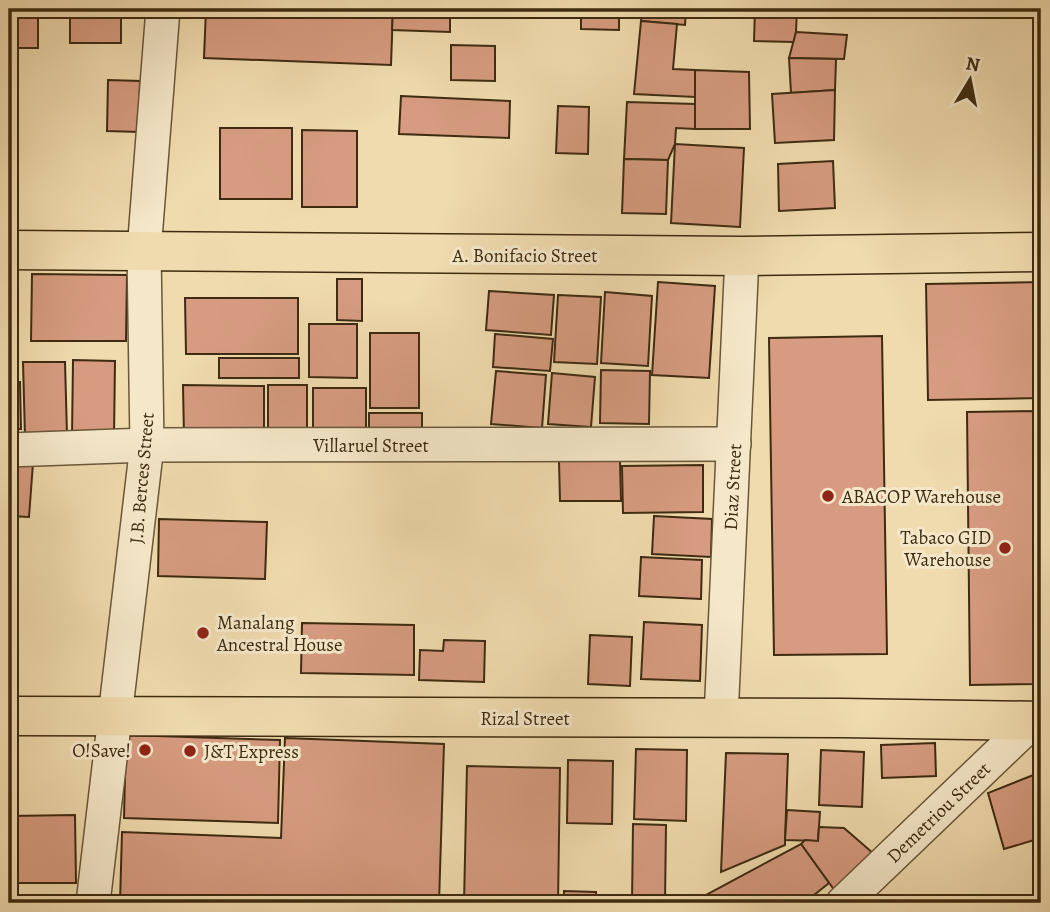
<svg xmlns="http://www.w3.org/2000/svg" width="1050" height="912" font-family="Alegreya,serif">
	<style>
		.building { fill: #d69b80; stroke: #3e2b11; stroke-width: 2 }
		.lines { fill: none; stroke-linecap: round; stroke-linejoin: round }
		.minor-casing { stroke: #6a5738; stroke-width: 36 }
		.primary-casing { stroke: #3e2b11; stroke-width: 41 }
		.minor { stroke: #f5e8ca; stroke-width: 33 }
		.primary { stroke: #f0dbae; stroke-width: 38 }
		.poi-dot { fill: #8f2418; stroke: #f5e8ca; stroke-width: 2.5 }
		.labels { text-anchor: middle; stroke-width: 6; stroke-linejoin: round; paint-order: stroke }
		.street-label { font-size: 19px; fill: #3e2b11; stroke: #f5e8ca }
		.poi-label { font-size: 19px; fill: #3e2b11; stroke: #f5e8ca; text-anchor: start }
	</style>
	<rect width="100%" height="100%" fill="#f0dbae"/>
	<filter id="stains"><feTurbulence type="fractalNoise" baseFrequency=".00286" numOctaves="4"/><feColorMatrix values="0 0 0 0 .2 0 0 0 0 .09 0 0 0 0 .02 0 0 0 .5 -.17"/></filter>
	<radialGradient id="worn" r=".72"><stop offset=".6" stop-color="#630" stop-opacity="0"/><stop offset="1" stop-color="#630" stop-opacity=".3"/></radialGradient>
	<g class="building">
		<rect x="9" y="9" width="29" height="39"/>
		<rect x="70" y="9" width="51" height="34"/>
		<polygon points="206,9 393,9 391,65 204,58"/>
		<polygon points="393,9 450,9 450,32 392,30"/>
		<polygon points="581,9 619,9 619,30 581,29"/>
		<polygon points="642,9 686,9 685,25 641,21"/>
		<polygon points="755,9 797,9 796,32 794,42 754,41"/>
		<polygon points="641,21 677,24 673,69 695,70 695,97 634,94"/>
		<polygon points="796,32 847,35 844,59 789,58"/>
		<polygon points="451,45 495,46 495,81 451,80"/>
		<polygon points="789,58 836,59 835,90 791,93"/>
		<polygon points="695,70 749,72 750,129 695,129"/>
		<polygon points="108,80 140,81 139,132 107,131"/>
		<polygon points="835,90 834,140 775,143 772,94"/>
		<polygon points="401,96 510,101 509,138 399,134"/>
		<polygon points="627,102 695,104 695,129 676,128 675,144 668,160 624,159"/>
		<polygon points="558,106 589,107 588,154 556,153"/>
		<rect x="220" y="128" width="72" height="71"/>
		<polygon points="302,130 357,131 357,207 302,207"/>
		<polygon points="675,144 744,148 740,227 671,223"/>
		<polygon points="624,159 668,160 666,214 622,213"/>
		<polygon points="833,161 835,208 779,211 778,164"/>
		<polygon points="32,274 127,275 126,341 31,341"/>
		<polygon points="337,279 362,279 362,321 337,320"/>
		<polygon points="658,282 715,286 709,378 652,375"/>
		<polygon points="1041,282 1041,398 928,400 926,284"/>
		<polygon points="489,291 554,295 551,335 486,330"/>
		<polygon points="605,292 652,296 648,366 601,363"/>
		<polygon points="558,295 601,297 597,364 554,362"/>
		<polygon points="185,298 298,298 298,354 186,354"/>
		<polygon points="309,324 357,324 357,378 309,377"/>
		<rect x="370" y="333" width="49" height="75"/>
		<polygon points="495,334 553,339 550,371 493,367"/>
		<polygon points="882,336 887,654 774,655 769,338"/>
		<rect x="219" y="358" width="80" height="20"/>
		<polygon points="73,360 115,361 114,437 72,436"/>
		<polygon points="23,362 65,362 67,435 25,436"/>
		<polygon points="601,370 650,371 649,424 600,423"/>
		<polygon points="496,371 546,375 542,428 491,424"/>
		<polygon points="552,373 595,377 591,427 548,424"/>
		<polygon points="9,382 20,382 21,429 9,429"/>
		<polygon points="183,385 264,386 264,438 184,438"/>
		<rect x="268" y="385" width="39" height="44"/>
		<rect x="313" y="388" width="53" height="44"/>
		<polygon points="1041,411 1041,684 970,685 967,412"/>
		<rect x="369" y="413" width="53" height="17"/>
		<polygon points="9,461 33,463 29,517 9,516"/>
		<polygon points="559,461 620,461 621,501 560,501"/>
		<polygon points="703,465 703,512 623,513 622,466"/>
		<polygon points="654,516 712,519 711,557 652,554"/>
		<polygon points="159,519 267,522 265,579 158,576"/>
		<polygon points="641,557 702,560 701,599 639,596"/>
		<polygon points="644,622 702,625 700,681 641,679"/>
		<polygon points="302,623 414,625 414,675 301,673"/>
		<polygon points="590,635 632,637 630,686 588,684"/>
		<polygon points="444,640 485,641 484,682 419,680 420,650 443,651"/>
		<polygon points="126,735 280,740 278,823 124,818"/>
		<polygon points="285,738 444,744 439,903 120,903 122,832 281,838"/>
		<polygon points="935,743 936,776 882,778 881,745"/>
		<polygon points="636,749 687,750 686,821 634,819"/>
		<polygon points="821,750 864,752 862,807 819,805"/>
		<polygon points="726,753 788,754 785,840 785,845 721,872"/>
		<polygon points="568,760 613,761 612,824 567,823"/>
		<polygon points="467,766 560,768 558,903 464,903"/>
		<polygon points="1041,772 1041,838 1004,849 988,793"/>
		<polygon points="787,810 820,812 818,841 785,840"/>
		<polygon points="75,815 76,883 9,883 9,816"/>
		<polygon points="633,824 666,825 665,903 632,903"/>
		<polygon points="819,827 844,828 874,854 835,891 801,844 805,840 818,841"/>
		<polygon points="801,844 829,883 804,903 706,903 702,897"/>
		<polygon points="564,891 596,892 596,903 564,903"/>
		<polygon points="1041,894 1041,903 1006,903 1006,902"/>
	</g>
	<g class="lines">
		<g class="minor-casing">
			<g id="minor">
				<polyline points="9,450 147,445 734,444"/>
				<polyline points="721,718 742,256"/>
				<polyline points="93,903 147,445 144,251 163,9"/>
				<polyline points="843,903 1033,721"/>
			</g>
		</g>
		<g class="primary-casing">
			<g id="primary">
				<polyline points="9,250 742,256 1041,252"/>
				<polyline points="9,716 843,718 1041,721"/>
			</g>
		</g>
		<use href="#minor" class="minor"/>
		<use href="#primary" class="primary"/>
	</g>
	<g class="poi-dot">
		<circle cx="828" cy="496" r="7"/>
		<circle cx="1005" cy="548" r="7"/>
		<circle cx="203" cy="633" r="7"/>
		<circle cx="145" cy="750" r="7"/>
		<circle cx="190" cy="751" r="7"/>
	</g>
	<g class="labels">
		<g class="street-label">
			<text x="525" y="262">A. Bonifacio Street</text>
			<text x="371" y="452">Villaruel Street</text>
			<text transform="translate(141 478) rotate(-85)" y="7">J.B. Berces Street</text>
			<text transform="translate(732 487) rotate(-87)" y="7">Diaz Street</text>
			<text x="525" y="725">Rizal Street</text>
			<text transform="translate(938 812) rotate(-44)" y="7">Demetriou Street</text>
		</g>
		<g class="poi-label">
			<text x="842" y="503">ABACOP Warehouse</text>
			<text x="991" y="544" text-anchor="end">Tabaco GID<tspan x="991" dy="22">Warehouse</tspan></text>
			<text x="217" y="629">Manalang<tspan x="217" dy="22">Ancestral House</tspan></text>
			<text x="131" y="757" text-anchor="end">O!Save!</text>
			<text x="204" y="758">J&amp;T Express</text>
		</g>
	</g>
	<rect width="1050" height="912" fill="none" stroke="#f0dbae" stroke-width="35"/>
	<rect x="10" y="10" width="1029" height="891" fill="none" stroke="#3e2b11" stroke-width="3.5"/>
	<rect x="18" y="18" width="1015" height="877" fill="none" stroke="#3e2b11" stroke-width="2"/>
	<g transform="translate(970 80) rotate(10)" stroke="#f5e8ca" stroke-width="5" paint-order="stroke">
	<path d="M0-5L12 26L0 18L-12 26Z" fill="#3e2b11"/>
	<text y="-10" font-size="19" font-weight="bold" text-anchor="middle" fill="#3e2b11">N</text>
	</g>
	<rect width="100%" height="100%" filter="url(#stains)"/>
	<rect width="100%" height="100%" fill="url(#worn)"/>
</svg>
